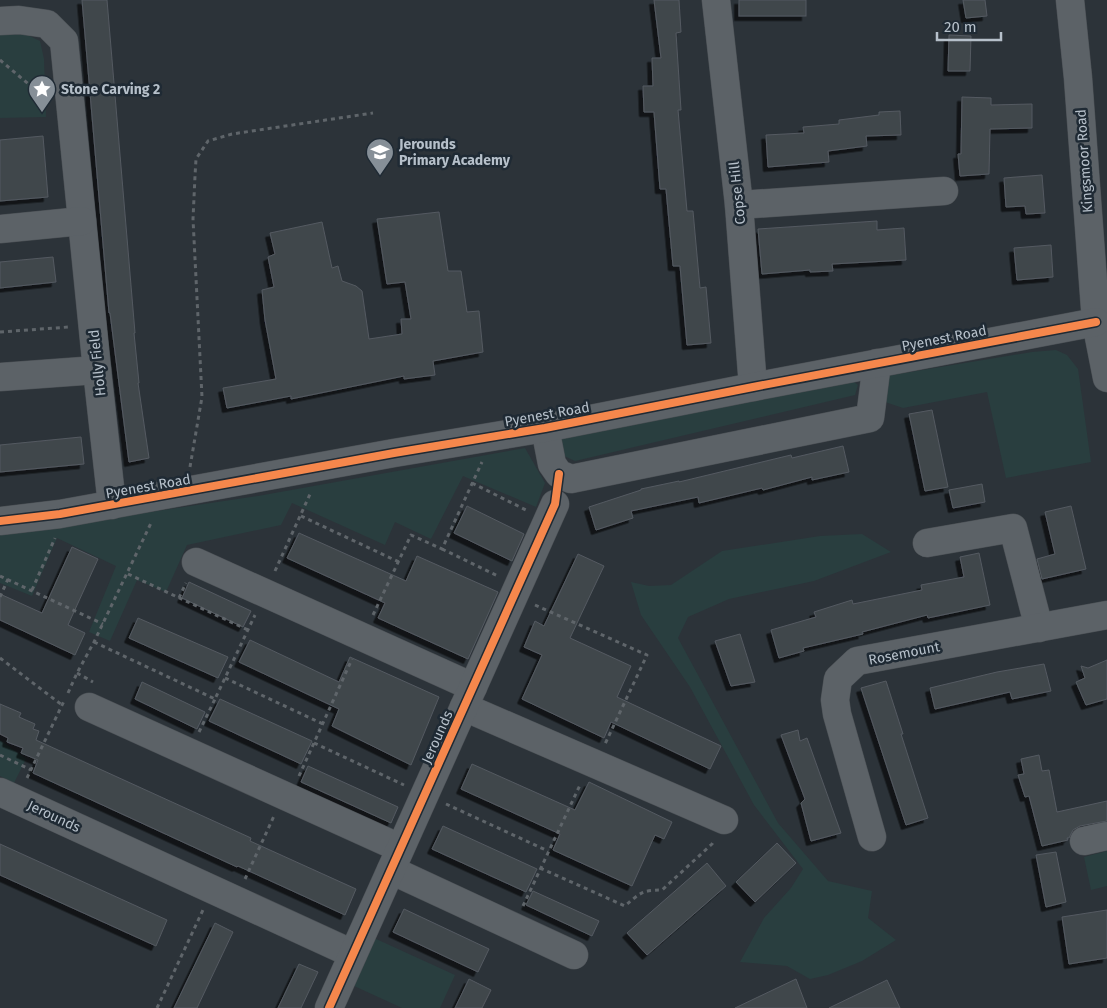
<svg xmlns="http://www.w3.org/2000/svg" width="1107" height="1008" font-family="'Fira Sans',sans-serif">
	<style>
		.green { fill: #293e3f }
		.building { fill: #41474c; stroke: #545a61; filter: url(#shadow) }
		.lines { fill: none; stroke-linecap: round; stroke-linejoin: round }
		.minor-casing { stroke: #4a4f54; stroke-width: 29 }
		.path { stroke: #5f656a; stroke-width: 3; stroke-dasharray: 4 4; stroke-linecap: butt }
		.minor { stroke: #5c6267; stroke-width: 28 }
		.cycleway-casing { stroke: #1f2a34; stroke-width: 11 }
		.cycleway { stroke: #f5874c; stroke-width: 8 }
		.labels { text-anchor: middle; stroke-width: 5; stroke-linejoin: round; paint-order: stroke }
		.poi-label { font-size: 14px; font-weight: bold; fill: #b6c0ca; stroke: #1f2a34; text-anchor: start }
		.street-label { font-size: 14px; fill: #b6c0ca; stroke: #1f2a34 }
	</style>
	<defs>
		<filter id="shadow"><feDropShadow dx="-4.5" dy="4.5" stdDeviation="0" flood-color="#0009"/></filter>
	</defs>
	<rect width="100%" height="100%" fill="#2c3339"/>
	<g class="green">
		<polygon points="0,31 19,31 40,41 44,59 46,117 0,118"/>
		<polygon points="1056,350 1067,355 1078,369 1091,462 1006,478 987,392 903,408 882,401 886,376 1032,352"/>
		<polygon points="853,381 858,385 855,395 575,461 562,455 557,438"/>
		<polygon points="525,448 545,483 536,507 463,476 431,539 395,522 385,545 292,503 281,525 187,545 166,592 137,580 110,641 89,632 116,566 57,538 32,596 0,583 0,530 123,516 258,496"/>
		<polygon points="862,534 891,552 814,581 729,599 688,617 678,638 778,823 828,881 872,891 868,918 896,940 862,961 828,975 810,979 787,966 740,962 764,918 791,888 803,869 754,805 690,687 641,615 631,582 649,586 671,585 722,551 820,536"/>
		<polygon points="0,740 26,759 14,783 0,776"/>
		<polygon points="1107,851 1107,886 1091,890 1084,857"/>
		<polygon points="374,938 455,975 440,1008 402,1008 352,985"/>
	</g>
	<g class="building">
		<polygon points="82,0 107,0 135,333 134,333 139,383 138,383 149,458 129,462 110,313 109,313"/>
		<polygon points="654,0 679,0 681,32 676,33 681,110 678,110 687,211 693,211 700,288 706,287 711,343 687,345 680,266 673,266 666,189 660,189 654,112 644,112 643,86 653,86 652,58 661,58"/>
		<rect x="739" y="0" width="67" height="16"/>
		<polygon points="963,0 985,0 987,16 966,18"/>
		<polygon points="949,35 971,36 970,71 948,71"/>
		<polygon points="962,97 991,98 991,105 1032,104 1032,128 990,129 989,174 960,176 958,154 961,154"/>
		<polygon points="900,111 901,135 866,136 867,146 828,151 829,162 768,167 766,135 804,133 803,127 839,124 839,120 879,115 879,112"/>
		<polygon points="43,136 48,197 0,201 0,140"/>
		<polygon points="1042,175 1045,213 1026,214 1025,206 1006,207 1004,178"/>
		<polygon points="439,212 448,271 461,271 467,312 479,311 483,352 433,361 435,375 404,379 404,376 291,399 291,396 227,408 223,388 276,379 265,320 262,290 274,287 268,257 275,254 270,233 322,222 332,268 338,266 342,281 356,286 362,291 369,339 402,334 401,319 411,319 405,282 387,284 377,219"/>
		<polygon points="877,221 877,230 904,228 906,260 832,264 833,271 810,272 810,270 762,274 758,229"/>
		<polygon points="1051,245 1053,277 1017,280 1014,248"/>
		<polygon points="53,257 56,282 0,288 0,262"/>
		<polygon points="932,410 948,487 925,491 909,414"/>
		<polygon points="81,437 84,464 0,472 0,445"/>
		<polygon points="843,446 849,472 812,480 812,477 763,490 762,488 699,503 698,497 631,511 633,518 596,530 589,507 641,490 641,489 679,481 679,482 791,455 792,458"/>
		<polygon points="982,484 985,502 953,508 949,490"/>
		<polygon points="467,506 524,534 512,561 454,533"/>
		<polygon points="1071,506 1086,569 1042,579 1037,559 1055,554 1045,512"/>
		<polygon points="299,533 406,581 417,556 498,592 468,659 378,618 385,603 287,558"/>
		<polygon points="72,547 98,559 68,625 85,633 75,655 0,620 0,594 42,613"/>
		<polygon points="979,553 990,605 928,618 927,615 862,632 863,634 803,648 804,651 779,658 771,630 816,617 814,612 852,600 853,604 922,590 921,585 964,577 960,557"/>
		<polygon points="578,554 604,566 570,638 631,666 617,697 721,746 710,769 611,722 604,738 522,699 542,655 524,647 535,621 544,626"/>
		<polygon points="189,582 251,611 243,627 182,598"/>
		<polygon points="138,618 228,657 218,678 129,638"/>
		<polygon points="740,634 755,682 731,686 715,641"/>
		<polygon points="250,640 339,682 350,657 439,697 411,765 332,726 339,709 239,662"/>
		<polygon points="1107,660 1107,699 1086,705 1076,682 1085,678 1081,666 1088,668"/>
		<polygon points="1044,664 1051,691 1012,699 1010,692 935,709 930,688 997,672"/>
		<polygon points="886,681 903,734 901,734 928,818 906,825 861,688"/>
		<polygon points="142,682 205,712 197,729 135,699"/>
		<polygon points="220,699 312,741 301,764 209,721"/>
		<polygon points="0,704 21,713 19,717 35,724 33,729 39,731 36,740 251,838 250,841 356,889 345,915 238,866 237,867 33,773 38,760 21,753 23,748 7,742 8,738 0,734"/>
		<polygon points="798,730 800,741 807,738 841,833 811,841 801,803 805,799 781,735"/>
		<polygon points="1039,755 1042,771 1049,770 1057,812 1107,801 1107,821 1080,826 1073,830 1069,838 1067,838 1068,840 1042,846 1029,796 1025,797 1018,775 1024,774 1021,759"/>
		<polygon points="472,764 575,810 589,782 672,822 664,839 655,835 632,886 553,850 560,834 461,789"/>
		<polygon points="308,766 398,807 391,823 301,782"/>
		<polygon points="443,826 537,869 526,892 432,849"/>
		<polygon points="777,843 796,863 755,902 736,882"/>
		<polygon points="0,844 167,920 156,946 0,875"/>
		<polygon points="1056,852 1066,902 1046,907 1036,855"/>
		<polygon points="707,863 726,886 647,955 627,933"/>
		<polygon points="533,891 599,921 592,936 526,905"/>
		<polygon points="404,909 489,949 478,972 393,932"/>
		<polygon points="1107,910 1107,958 1069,964 1062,917"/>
		<polygon points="215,923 233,932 197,1008 174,1008"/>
		<polygon points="299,964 318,972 301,1008 278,1008"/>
		<polygon points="469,979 491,990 482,1008 455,1008"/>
		<polygon points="796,979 807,1008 735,1008"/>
		<polygon points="887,980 900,1008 829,1008"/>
	</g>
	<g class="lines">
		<g class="minor-casing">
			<g id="minor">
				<polyline points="716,0 739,205 753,387"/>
				<polyline points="1070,0 1078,78 1096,322 1107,378"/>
				<polyline points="0,21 19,20 47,24 64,41 97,370 112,505"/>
				<polyline points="739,205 944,191"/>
				<polyline points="0,229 82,221"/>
				<polyline points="0,377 97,370"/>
				<polyline points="545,428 552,464 559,474 571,479 870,418 877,363"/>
				<polyline points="0,521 60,514 394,453 545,428 753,387 1096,322"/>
				<polyline points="927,543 1013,528 1039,628"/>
				<polyline points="196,562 473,687"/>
				<polyline points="89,707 400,848"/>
				<polyline points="464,707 724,820"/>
				<polyline points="0,792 353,954"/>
				<polyline points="872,837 837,714 835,700 838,679 857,661 1107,615"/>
				<polyline points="1084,841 1107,836"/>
				<polyline points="391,870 574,955"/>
				<polyline points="329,1008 555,504"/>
			</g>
		</g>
		<g class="path">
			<polyline points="0,60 45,98"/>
			<polyline points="0,332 69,327"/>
			<polyline points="190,467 202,397 193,219 195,176 196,159 208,141 232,134 373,113"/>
			<polyline points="472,483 528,511"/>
			<polyline points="301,516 399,562"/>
			<polyline points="442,549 498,576"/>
			<polyline points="275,571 311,492"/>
			<polyline points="128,574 248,630"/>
			<polyline points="0,576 103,624"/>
			<polyline points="32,590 55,538"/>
			<polyline points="0,597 8,579"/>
			<polyline points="179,598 186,583"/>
			<polyline points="535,605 647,655 605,744"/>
			<polyline points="373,615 411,535 442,549 482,462"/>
			<polyline points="94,642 215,699 255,615"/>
			<polyline points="0,658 62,705"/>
			<polyline points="77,673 93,682"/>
			<polyline points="225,678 323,724"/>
			<polyline points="68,693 77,673 94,642 152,521"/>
			<polyline points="199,732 215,699"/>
			<polyline points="314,743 404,785"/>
			<polyline points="0,755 31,770"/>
			<polyline points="299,776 352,659"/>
			<polyline points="27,778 64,701"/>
			<polyline points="446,804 548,851"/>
			<path d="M540,868l85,38c15,-13 17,-16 37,-16l50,-46 2,-4"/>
			<polyline points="245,879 274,816"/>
			<polyline points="523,906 581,783"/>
			<polyline points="157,1008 203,910"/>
		</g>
		<use href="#minor" class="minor"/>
		<g class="cycleway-casing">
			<g id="cycleway">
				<polyline points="0,521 60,514 394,453 545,428 753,387 1096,322"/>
				<polyline points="329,1008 555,504 559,474"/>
			</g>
		</g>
		<use href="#cycleway" class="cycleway"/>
	</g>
	<defs>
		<g id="sight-pin" transform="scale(1.4375)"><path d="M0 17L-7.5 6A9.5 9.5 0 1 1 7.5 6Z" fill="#868f97" stroke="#1f2a34"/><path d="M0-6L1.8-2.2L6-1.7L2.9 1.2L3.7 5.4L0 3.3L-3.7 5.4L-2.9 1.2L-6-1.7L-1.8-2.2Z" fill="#fff"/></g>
		<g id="school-pin" transform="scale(1.4375)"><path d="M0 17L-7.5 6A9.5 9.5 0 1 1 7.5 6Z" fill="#868f97" stroke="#1f2a34"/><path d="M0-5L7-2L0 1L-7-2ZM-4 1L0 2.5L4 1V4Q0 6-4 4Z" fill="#fff"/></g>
	</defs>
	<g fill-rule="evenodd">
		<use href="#sight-pin" x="42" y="89"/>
		<use href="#school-pin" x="380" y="152"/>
	</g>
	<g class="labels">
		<g class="poi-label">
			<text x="61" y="94">Stone Carving 2</text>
			<text x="399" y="149">Jerounds<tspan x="399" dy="16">Primary Academy</tspan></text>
		</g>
		<g class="street-label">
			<text transform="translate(1084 161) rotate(-94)" y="5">Kingsmoor Road</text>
			<text transform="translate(737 193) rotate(-96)" y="5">Copse Hill</text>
			<text transform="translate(944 338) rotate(-11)" y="5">Pyenest Road</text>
			<text transform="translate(97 363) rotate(-96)" y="5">Holly Field</text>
			<text transform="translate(547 414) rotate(-10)" y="5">Pyenest Road</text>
			<text transform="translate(148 486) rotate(-10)" y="5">Pyenest Road</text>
			<text transform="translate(904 653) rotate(-11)" y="5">Rosemount</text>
			<text transform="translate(437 737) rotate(-66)" y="5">Jerounds</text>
			<text transform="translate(54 816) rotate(25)" y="5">Jerounds</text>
		</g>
	</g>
	<path d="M937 32v8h64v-8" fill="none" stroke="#b6c0ca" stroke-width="2.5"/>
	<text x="944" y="32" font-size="15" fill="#b6c0ca" stroke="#1f2a34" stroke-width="4" paint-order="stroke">20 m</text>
</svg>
